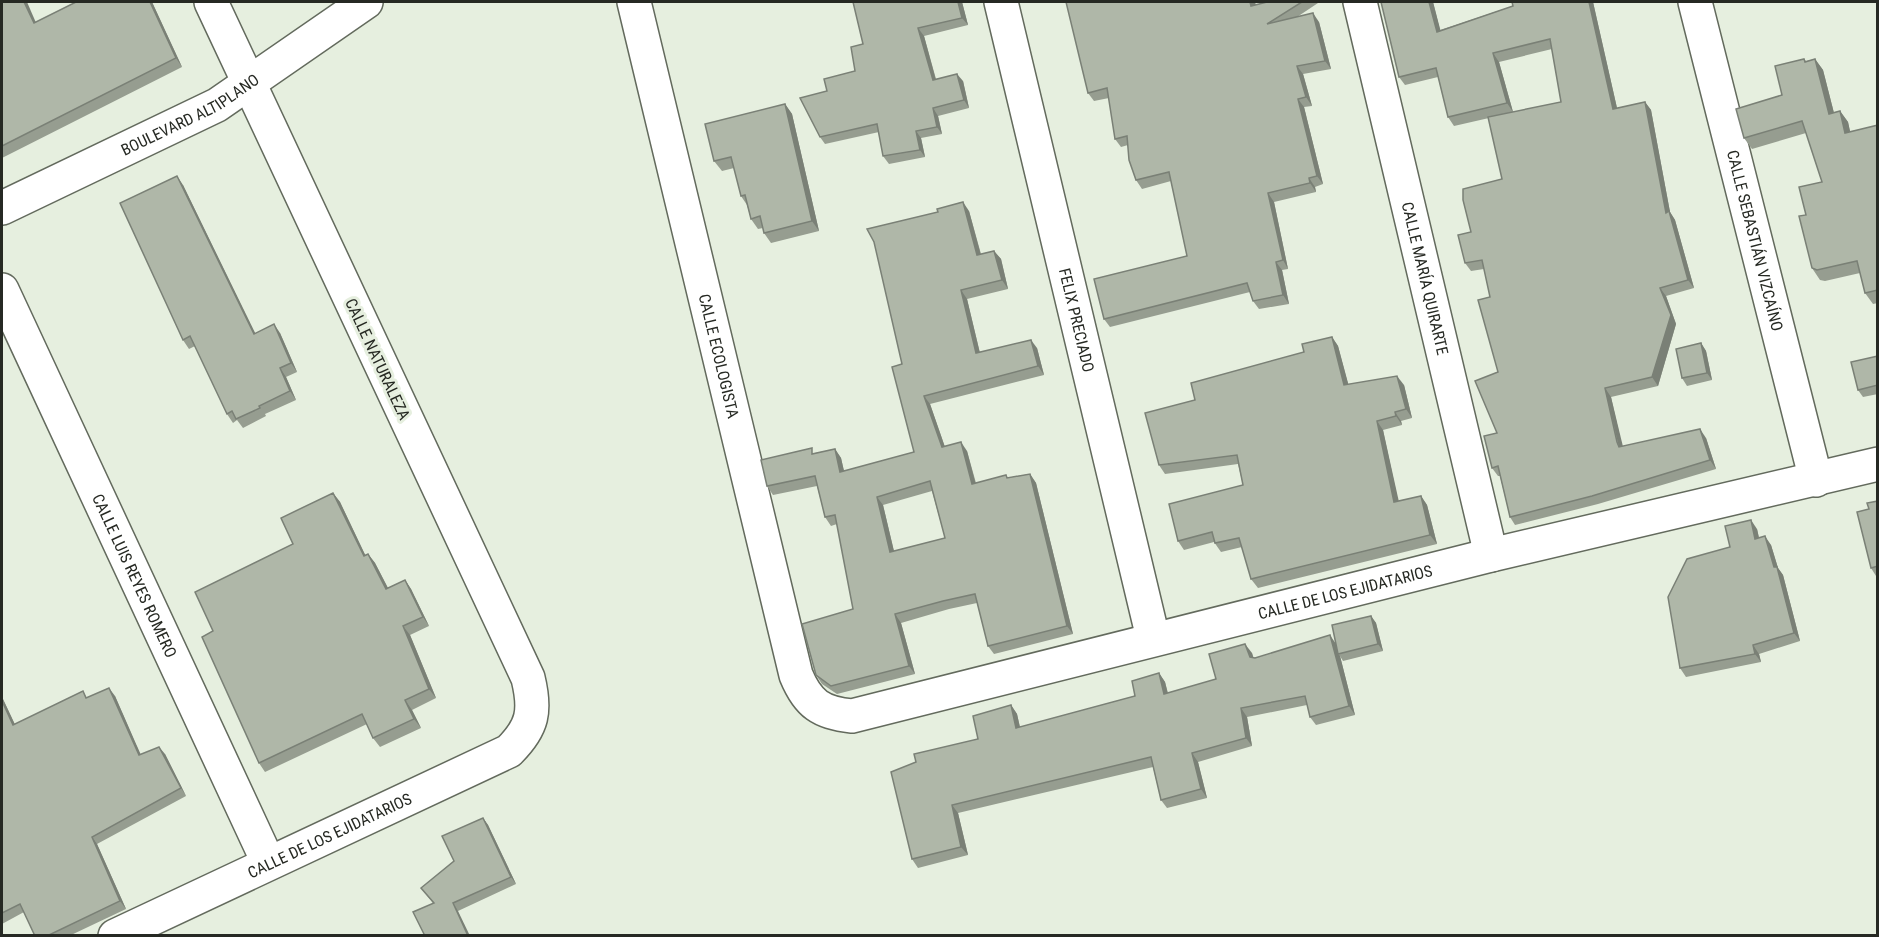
<svg xmlns="http://www.w3.org/2000/svg" width="1879" height="937" font-family="'Roboto Condensed',sans-serif">
	<style>
		.lines { fill: none; stroke-linecap: round; stroke-linejoin: round }
		.street-casing { stroke: #636a5d; stroke-width: 36 }
		.secondary-casing { stroke: #636a5d; stroke-width: 36 }
		.street { stroke: #fff; stroke-width: 33 }
		.secondary { stroke: #fff; stroke-width: 33 }
		.wall { fill: #969d90; fill-rule: evenodd }
		.shaded-wall { fill: #7a8076 }
		.building { fill: #afb7a8; stroke: #7a8076; stroke-width: 1.5; fill-rule: evenodd }
		.labels { text-anchor: middle; stroke-width: 6; stroke-linejoin: round; paint-order: stroke }
		.street-label { font-size: 16px; fill: #262923; stroke: #e6efdf }
	</style>
	<rect width="100%" height="100%" fill="#e6efdf"/>
	<g class="lines">
		<g class="street-casing">
			<g id="street">
				<path id="s1" d="M634,2l162,673c12,29 25,38 56,41l639,-161 387,-91"/>
				<path id="s2" d="M1001,2l152,636"/>
				<path id="s3" d="M1360,2l131,553"/>
				<path id="s4" d="M1695,2l121,478"/>
				<path id="s5" d="M2,290l266,572"/>
				<path id="s6" d="M115,936l394,-185c24,-24 27,-40 19,-73l-317,-676"/>
			</g>
		</g>
		<g class="secondary-casing">
			<g id="secondary">
				<path id="s7" d="M2,208l215,-103 149,-103"/>
			</g>
		</g>
		<use href="#street" class="street"/>
		<use href="#secondary" class="secondary"/>
	</g>
	<g class="wall">
		<polygon points="2,2 36,22 152,2 182,67 2,158"/>
		<polygon points="853,2 962,2 968,25 924,36 936,79 963,81 969,108 938,116 942,134 921,138 925,157 889,164 883,156 879,132 825,144 820,137 827,91 855,71 863,44"/>
		<polygon points="1255,2 1256,5 1267,2 1318,2 1318,3 1297,17 1319,22 1331,69 1303,74 1312,106 1304,107 1323,184 1315,187 1316,192 1274,202 1288,269 1282,270 1289,304 1259,309 1253,301 1250,292 1110,327 1104,319 1187,256 1171,181 1142,189 1136,180 1128,145 1121,147 1115,139 1109,98 1094,101 1088,93"/>
		<path d="M1381,2h52l7,28 73,-24 80,-4 24,106 28,-6 6,8 19,102 5,8 19,68 -28,8 10,28 -18,62 -47,11 11,49 84,-8 10,31 -118,35 -83,21 -5,-8 -10,-41h-2l-6,-8 5,-35 1,-61 -8,-75 -6,-28 -13,2 -6,-8 6,-31 31,-53 -13,-61 -35,8 -6,-9 -10,-40 -33,8 -6,-8zM1552,49l9,53 -63,13 15,-3 -14,-50z"/>
		<polygon points="1804,59 1806,61 1815,59 1823,70 1834,113 1840,111 1848,122 1850,132 1878,125 1878,303 1873,304 1865,293 1860,273 1825,281 1820,280 1812,268 1806,215 1822,182 1806,133 1752,149 1744,138 1782,95"/>
		<polygon points="785,104 792,114 819,231 771,243 764,233 763,228 758,229 751,219 747,205 741,196 734,168 722,171 714,161"/>
		<polygon points="183,185 255,334 280,333 297,372 286,377 296,400 265,414 266,416 243,428 237,420 233,423 227,414 195,346 189,349 183,340"/>
		<path d="M969,211l12,43 13,-3 7,8 7,30 -41,10 13,54 57,-5 7,27 -114,29 15,43 22,4 9,32 54,-9 6,9 37,151 -79,20 -6,-8 -11,-43 -28,6 -48,14 14,51 -78,20 -15,-10 -6,-9 37,-66 -16,-85 -6,2 -6,-9 -8,-31 -44,9 -6,-9 48,-33 20,-4 6,9 3,13 70,-19 -12,-88zM932,491l13,47 -51,13 -11,-46z"/>
		<polygon points="1332,337 1338,346 1348,384 1404,385 1412,418 1401,421 1402,425 1383,430 1398,501 1421,496 1427,505 1437,544 1258,588 1251,579 1242,547 1221,552 1214,542 1184,550 1178,541 1243,485 1238,464 1165,474 1159,465 1195,400 1304,352"/>
		<polygon points="1701,343 1706,351 1712,380 1687,386 1682,378"/>
		<polygon points="1878,356 1878,394 1863,397 1858,390"/>
		<polygon points="333,493 340,502 365,555 368,554 375,563 388,588 405,580 411,589 429,626 410,635 436,698 412,710 421,728 380,747 373,738 367,724 265,772 259,763 293,544"/>
		<polygon points="1878,501 1878,575 1876,576 1871,568 1869,509"/>
		<polygon points="1757,529 1759,538 1771,545 1778,568 1783,575 1800,641 1759,654 1761,662 1686,677 1680,668 1730,547"/>
		<polygon points="1371,616 1376,623 1383,651 1343,661 1340,656 1355,715 1316,725 1310,717 1307,705 1247,717 1252,746 1198,762 1207,798 1167,808 1161,800 1153,767 958,813 968,855 918,868 912,859 978,739 1011,705 1017,714 1020,727 1135,696 1159,673 1165,682 1168,693 1216,679 1252,653 1253,658 1255,658 1335,643"/>
		<polygon points="83,691 87,698 115,696 140,754 165,754 186,796 97,844 126,909 69,936 35,936 24,912 2,924 2,697 15,725"/>
		<polygon points="483,818 488,825 516,884 458,911 433,903 421,888 454,861"/>
	</g>
	<g class="shaded-wall">
		<polygon points="24,2 27,2 40,32 34,23"/>
		<polygon points="150,2 152,2 182,67 176,58"/>
		<polygon points="958,2 962,2 968,25 962,18"/>
		<polygon points="1250,2 1255,2 1257,14 1251,6"/>
		<polygon points="1429,2 1433,2 1443,40 1437,32"/>
		<polygon points="1589,2 1593,2 1619,117 1613,109"/>
		<polygon points="1313,13 1319,22 1331,69 1325,61"/>
		<polygon points="918,28 924,36 938,88 933,80"/>
		<polygon points="1493,53 1499,62 1513,112 1507,103"/>
		<polygon points="1815,59 1823,70 1837,125 1829,114"/>
		<polygon points="1297,66 1303,74 1312,106 1306,97"/>
		<polygon points="957,74 963,81 969,108 964,100"/>
		<polygon points="1298,99 1304,107 1323,184 1317,176"/>
		<polygon points="1645,102 1651,110 1670,212 1675,220 1694,288 1688,280 1666,213"/>
		<polygon points="785,104 792,114 819,231 812,221"/>
		<polygon points="933,108 938,116 942,134 937,127"/>
		<polygon points="1840,111 1848,122 1853,144 1845,133"/>
		<polygon points="916,131 921,138 925,157 920,150"/>
		<polygon points="177,176 183,185 260,343 254,334"/>
		<polygon points="1309,178 1315,187 1316,192 1310,183"/>
		<polygon points="1268,193 1274,202 1288,269 1283,260"/>
		<polygon points="963,202 969,211 983,263 977,255"/>
		<polygon points="994,251 1001,259 1008,289 1002,280"/>
		<polygon points="1276,262 1282,270 1289,304 1283,295"/>
		<polygon points="1660,288 1666,296 1676,324 1658,386 1652,377"/>
		<polygon points="961,290 967,299 982,362 976,353"/>
		<polygon points="274,324 280,333 297,372 291,363"/>
		<polygon points="1332,337 1338,346 1351,394 1344,385"/>
		<polygon points="1031,340 1037,348 1044,375 1038,366"/>
		<polygon points="1701,343 1706,351 1712,380 1707,373"/>
		<polygon points="280,368 286,377 296,400 290,391"/>
		<polygon points="1397,376 1404,385 1412,418 1406,409"/>
		<polygon points="1605,388 1611,397 1625,455 1619,447"/>
		<polygon points="924,396 930,404 948,456 942,447"/>
		<polygon points="1395,412 1401,421 1402,425 1396,416"/>
		<polygon points="1377,421 1383,430 1401,511 1394,502"/>
		<polygon points="1700,429 1706,438 1716,469 1710,460"/>
		<polygon points="961,442 967,451 978,493 972,484"/>
		<polygon points="835,449 841,458 846,480 840,472"/>
		<polygon points="1030,474 1036,483 1073,634 1067,626"/>
		<polygon points="333,493 340,502 370,565 364,556"/>
		<polygon points="1421,496 1427,505 1437,544 1430,535"/>
		<polygon points="877,497 883,505 896,560 890,552"/>
		<polygon points="1751,520 1757,529 1761,547 1755,539"/>
		<polygon points="1765,536 1771,545 1778,568 1783,575 1800,641 1794,633 1774,567"/>
		<polygon points="368,554 375,563 393,598 386,589"/>
		<polygon points="405,580 411,589 429,626 423,617"/>
		<polygon points="895,614 901,623 915,674 909,666"/>
		<polygon points="1371,616 1376,623 1383,651 1378,644"/>
		<polygon points="403,626 410,635 436,698 429,689"/>
		<polygon points="1330,635 1336,644 1338,654 1340,656 1355,715 1349,706"/>
		<polygon points="1245,644 1252,653 1256,666 1250,657"/>
		<polygon points="1753,645 1759,654 1761,662 1755,654"/>
		<polygon points="1159,673 1165,682 1170,703 1164,694"/>
		<polygon points="109,688 115,696 144,762 139,755"/>
		<polygon points="2,697 19,733 13,725 2,701"/>
		<polygon points="405,700 412,710 421,728 414,719"/>
		<polygon points="1011,705 1017,714 1022,737 1016,728"/>
		<polygon points="1241,708 1247,717 1252,746 1246,738"/>
		<polygon points="159,747 165,754 186,796 181,788"/>
		<polygon points="1192,753 1198,762 1207,798 1201,789"/>
		<polygon points="952,805 958,813 968,855 961,847"/>
		<polygon points="483,818 488,825 516,884 511,877"/>
		<polygon points="92,837 97,844 126,909 120,901"/>
		<polygon points="453,903 458,911 470,936 468,936"/>
	</g>
	<g class="building">
		<polygon points="2,2 24,2 34,23 76,2 150,2 176,58 2,146"/>
		<polygon points="853,2 958,2 962,18 918,28 933,80 957,74 964,100 933,108 937,127 916,131 920,150 883,156 877,124 820,137 800,98 827,91 824,79 855,71 851,47 863,44"/>
		<polygon points="1066,2 1250,2 1251,6 1267,2 1302,2 1267,24 1313,13 1325,61 1297,66 1306,97 1298,99 1317,176 1309,178 1310,183 1268,193 1283,260 1276,262 1283,295 1253,301 1247,283 1104,319 1094,279 1187,256 1169,172 1136,180 1129,160 1127,136 1115,139 1107,88 1088,93"/>
		<polygon points="1381,2 1429,2 1437,32 1513,6 1512,2 1589,2 1613,109 1645,102 1666,213 1669,211 1688,280 1660,288 1671,315 1652,377 1605,388 1617,442 1619,447 1700,429 1710,460 1592,496 1510,517 1498,466 1492,468 1484,436 1497,433 1475,381 1498,372 1478,300 1490,297 1482,260 1465,263 1458,235 1471,232 1463,200 1463,189 1502,179 1488,117 1561,102 1550,39 1493,53 1507,103 1448,117 1436,68 1399,77"/>
		<polygon points="1804,59 1805,62 1815,59 1829,114 1840,111 1845,133 1878,125 1878,290 1865,293 1857,261 1817,270 1812,268 1799,216 1806,215 1799,187 1822,182 1802,121 1744,138 1736,109 1782,95 1775,66"/>
		<polygon points="785,104 812,221 764,233 760,216 751,219 745,195 741,196 731,157 714,161 705,124"/>
		<polygon points="177,176 254,334 274,324 291,363 280,368 290,391 259,406 260,408 236,419 232,411 227,414 190,336 183,340 120,203"/>
		<path d="M963,202l14,53 17,-4 8,29 -41,10 15,63 55,-13 7,26 -114,30 18,51 19,-5 11,42 34,-9 1,3 23,-4 37,152 -79,20 -13,-52 -32,7 -48,13 14,52 -78,20 -15,-11 -14,-51 51,-15 -18,-94 -10,2 -10,-41 -48,10 -6,-26 51,-12v6l23,-5 5,23 74,-20 -22,-85 10,-3 -28,-122 -7,-13 71,-17 -1,-3zM930,481l15,57 -55,14 -13,-55z"/>
		<polygon points="1332,337 1344,385 1397,376 1406,409 1395,412 1396,416 1377,421 1394,502 1421,496 1430,535 1251,579 1239,538 1215,543 1212,532 1178,541 1169,504 1243,485 1237,455 1159,465 1145,413 1195,400 1191,383 1304,352 1302,344"/>
		<polygon points="1701,343 1707,373 1682,378 1676,349"/>
		<polygon points="1878,356 1878,385 1858,390 1851,362"/>
		<polygon points="333,493 364,556 368,554 386,589 405,580 423,617 403,626 429,689 405,700 414,719 373,738 362,714 259,763 202,637 213,631 195,592 293,544 281,518"/>
		<polygon points="1878,501 1878,566 1871,568 1857,512 1869,509 1867,503"/>
		<polygon points="1751,520 1755,539 1765,536 1774,567 1777,567 1794,633 1753,645 1755,654 1680,668 1668,597 1687,559 1730,547 1725,526"/>
		<polygon points="1371,616 1378,644 1338,654 1332,625"/>
		<polygon points="1330,635 1349,706 1310,717 1305,696 1241,708 1246,738 1192,753 1201,789 1161,800 1151,757 952,805 961,847 912,859 891,772 916,762 914,754 978,739 973,716 1011,705 1016,728 1135,696 1132,681 1159,673 1164,694 1216,679 1209,654 1245,644 1250,657 1255,658"/>
		<polygon points="109,688 139,755 159,747 181,788 92,837 120,901 47,936 35,936 20,904 2,913 2,701 13,725 83,691 86,698"/>
		<polygon points="483,818 511,877 453,903 468,936 425,936 413,912 434,903 421,888 454,861 442,836"/>
	</g>
	<g class="labels">
		<g class="street-label">
			<text dy="6" stroke="none"><textPath href="#s7" startOffset="210">BOULEVARD ALTIPLANO</textPath></text>
			<text dy="6" stroke="none"><textPath href="#s4" startOffset="246">CALLE SEBASTIÁN VIZCAÍNO</textPath></text>
			<text dy="6" stroke="none"><textPath href="#s3" startOffset="284">CALLE MARÍA QUIRARTE</textPath></text>
			<text dy="6" stroke="none"><textPath href="#s2" startOffset="327">FELIX PRECIADO</textPath></text>
			<text dy="6" stroke="none"><textPath href="#s1" startOffset="364">CALLE ECOLOGISTA</textPath></text>
			<text transform="translate(378 359) rotate(65)" y="6">CALLE NATURALEZA</text>
			<text dy="6" stroke="none"><textPath href="#s5" startOffset="315">CALLE LUIS REYES ROMERO</textPath></text>
			<text dy="6" stroke="none"><textPath href="#s1" startOffset="1275">CALLE DE LOS EJIDATARIOS</textPath></text>
			<text dy="6" stroke="none"><textPath href="#s6" startOffset="237">CALLE DE LOS EJIDATARIOS</textPath></text>
		</g>
	</g>
	<rect width="1879" height="937" fill="none" stroke="#262923" stroke-width="6"/>
</svg>
